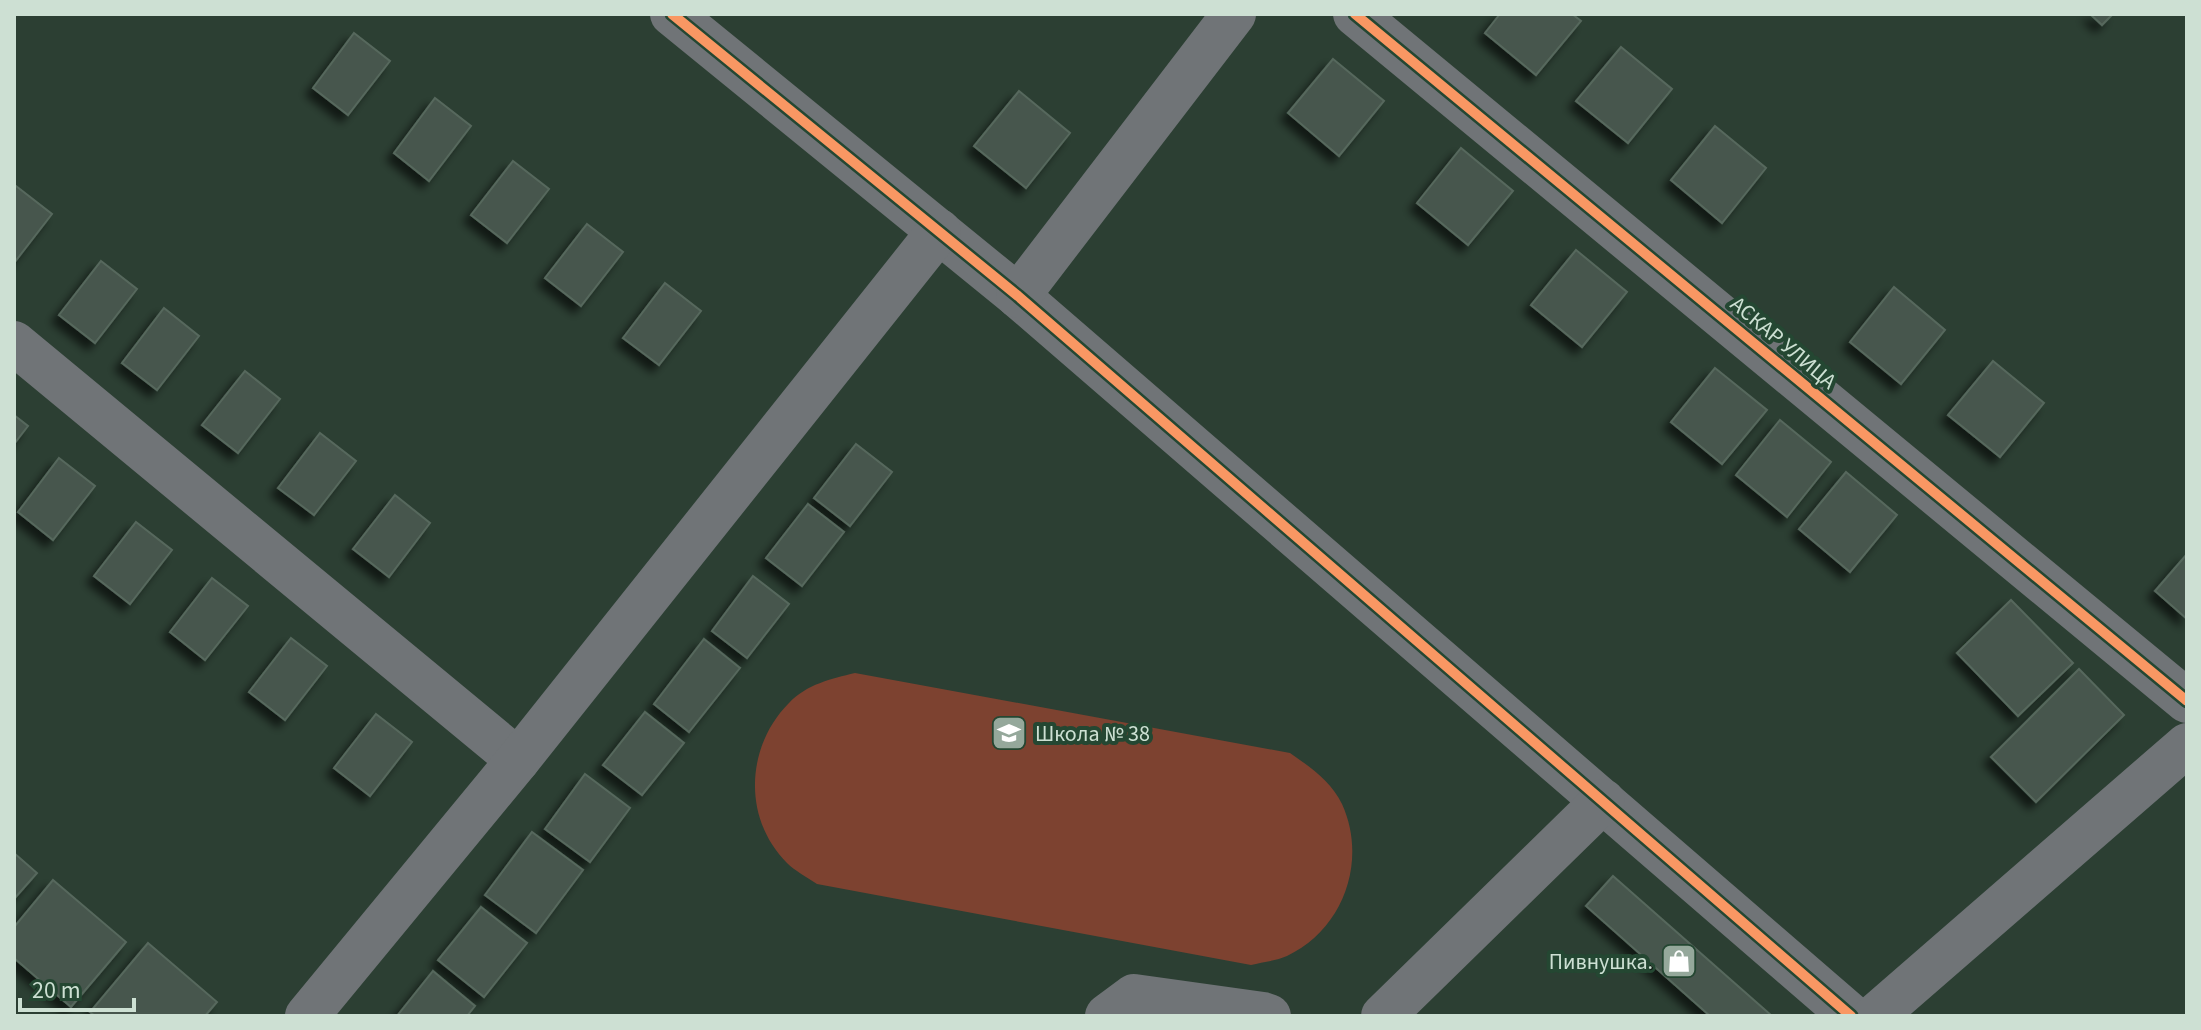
<svg xmlns="http://www.w3.org/2000/svg" width="2201" height="1030" font-family="'Source Sans 3',sans-serif">
	<style>
		.green { fill: #7d4230 }
		.building { fill: #47574d; stroke: #57685d; stroke-width: 2; filter: url(#shadow) }
		.lines { fill: none; stroke-linecap: round; stroke-linejoin: round }
		.minor { stroke: #707477; stroke-width: 44 }
		.cycleway-casing { stroke: #244732; stroke-width: 15 }
		.cycleway { stroke: #f99763; stroke-width: 10 }
		.labels { text-anchor: middle; stroke-width: 8; stroke-linejoin: round; paint-order: stroke }
		.street-label { font-size: 22px; fill: #cde0d3; stroke: #244732 }
		.poi-label { font-size: 22px; fill: #cde0d3; stroke: #244732; text-anchor: start }
	</style>
	<defs>
		<filter id="shadow"><feDropShadow dx="-7" dy="7" stdDeviation="4" flood-color="#0009"/></filter>
	</defs>
	<rect width="100%" height="100%" fill="#2c3f33"/>
	<path class="green" d="M855,673l435,80c20,14 41,28 52,51 26,57 1,126 -55,152 -11,5 -25,6 -36,9l-434,-81c-10,-7 -22,-13 -30,-21 -45,-45 -41,-117 2,-160 18,-19 42,-24 66,-30z"/>
	<g class="building">
		<polygon points="1500,14 1572,14 1581,21 1536,75 1485,33"/>
		<polygon points="2090,14 2113,14 2102,25"/>
		<polygon points="354,33 390,61 348,115 313,88"/>
		<polygon points="1621,47 1672,89 1628,143 1576,101"/>
		<polygon points="1333,59 1384,101 1339,156 1288,113"/>
		<polygon points="1019,91 1070,133 1026,188 974,146"/>
		<polygon points="435,98 471,126 429,181 394,153"/>
		<polygon points="1715,126 1766,168 1722,223 1671,180"/>
		<polygon points="1461,148 1513,191 1468,245 1417,203"/>
		<polygon points="513,161 549,189 507,243 471,215"/>
		<polygon points="16,186 52,214 14,263 14,188"/>
		<polygon points="587,224 623,252 581,306 545,278"/>
		<polygon points="1576,250 1627,292 1582,347 1531,305"/>
		<polygon points="101,261 137,289 95,343 59,315"/>
		<polygon points="665,283 701,311 659,365 623,338"/>
		<polygon points="1894,287 1945,330 1901,384 1850,342"/>
		<polygon points="164,308 199,336 157,390 122,363"/>
		<polygon points="1993,361 2044,403 2000,457 1948,415"/>
		<polygon points="1715,368 1767,410 1722,464 1671,422"/>
		<polygon points="245,371 280,399 238,453 202,425"/>
		<polygon points="14,415 28,426 14,444"/>
		<polygon points="1780,420 1831,462 1787,517 1736,475"/>
		<polygon points="320,433 356,461 314,515 278,488"/>
		<polygon points="856,444 892,472 850,526 814,498"/>
		<polygon points="59,458 95,486 53,540 18,512"/>
		<polygon points="1846,472 1897,515 1850,572 1799,529"/>
		<polygon points="395,495 430,523 389,577 353,549"/>
		<polygon points="808,504 844,532 802,586 766,558"/>
		<polygon points="136,522 172,550 130,604 94,576"/>
		<polygon points="2187,554 2187,619 2155,591"/>
		<polygon points="753,576 789,604 747,658 712,631"/>
		<polygon points="212,578 248,606 205,660 170,632"/>
		<polygon points="2011,600 2073,663 2018,716 1957,653"/>
		<polygon points="291,638 327,666 285,720 249,692"/>
		<polygon points="704,639 740,668 689,732 654,704"/>
		<polygon points="2079,669 2124,715 2036,802 1991,757"/>
		<polygon points="645,712 684,743 642,795 603,765"/>
		<polygon points="376,714 412,742 370,796 334,768"/>
		<polygon points="585,774 630,808 590,862 545,829"/>
		<polygon points="532,832 583,870 536,933 485,895"/>
		<polygon points="14,853 37,873 14,899"/>
		<polygon points="1613,876 1772,1016 1710,1016 1586,906"/>
		<polygon points="53,880 126,942 71,1007 14,958 14,927"/>
		<polygon points="481,907 527,943 484,997 438,960"/>
		<polygon points="148,943 217,1002 205,1016 95,1016 90,1012"/>
		<polygon points="433,971 475,1006 467,1016 397,1016"/>
	</g>
	<g class="lines">
		<g class="minor">
			<polyline points="672,14 1018,296 1851,1016"/>
			<polyline points="1355,14 2187,701"/>
			<polyline points="1018,296 1234,14"/>
			<polyline points="14,343 518,760"/>
			<polyline points="307,1016 518,760 939,231"/>
			<polyline points="1107,1016 1134,996 1263,1014 1269,1016"/>
			<polyline points="1383,1016 1603,801"/>
			<polyline points="1875,1016 2187,745"/>
		</g>
		<g class="cycleway-casing">
			<g id="cycleway">
				<polyline points="672,14 1018,296 1851,1016"/>
				<polyline points="1355,14 2187,701"/>
			</g>
		</g>
		<use href="#cycleway" class="cycleway"/>
	</g>
	<defs>
		<g id="school-square" transform="scale(1.8)"><rect x="-9" y="-9" width="18" height="18" rx="4" fill="#95a89b" stroke="#244732"/><path d="M0-5L7-2L0 1L-7-2ZM-4 1L0 2.5L4 1V4Q0 6-4 4Z" fill="#fff"/></g>
		<g id="shop-square" transform="scale(1.8)"><rect x="-9" y="-9" width="18" height="18" rx="4" fill="#95a89b" stroke="#244732"/><path d="M-5-2.5h2.3a2.7 3.5 0 0 1 5.4 0H5L5.5 6h-11ZM-1.5-2.5h3a1.5 2.3 0 0 0-3 0Z" fill="#fff"/></g>
	</defs>
	<g fill-rule="evenodd">
		<use href="#school-square" x="1009" y="733"/>
		<use href="#shop-square" x="1679" y="961"/>
	</g>
	<g class="labels">
		<g class="street-label">
			<text transform="translate(1784 342) rotate(40)" y="8">АСКАР УЛИЦА</text>
		</g>
		<g class="poi-label">
			<text x="1035" y="741">Школа № 38</text>
			<text x="1653" y="969" text-anchor="end">Пивнушка.</text>
		</g>
	</g>
	<rect width="2201" height="1030" fill="none" stroke="#cde0d3" stroke-width="32"/>
	<path d="M20 998v12h114v-12" fill="none" stroke="#cde0d3" stroke-width="4"/>
	<text x="32" y="998" font-size="24" fill="#cde0d3" stroke="#244732" stroke-width="6" paint-order="stroke">20 m</text>
</svg>
